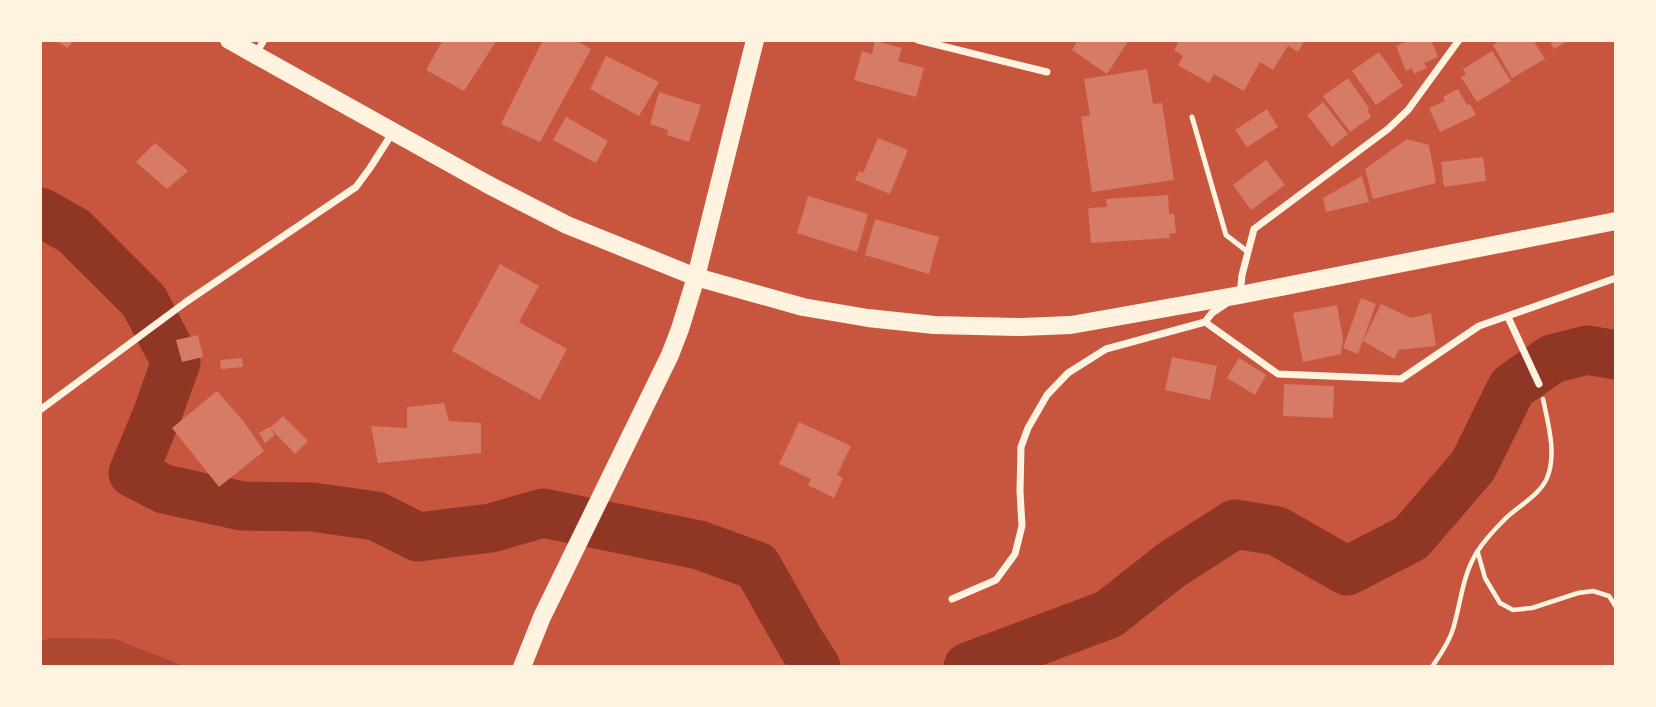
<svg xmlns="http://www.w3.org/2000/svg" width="1656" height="707" font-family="'Times New Roman',serif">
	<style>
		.green { fill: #ae4732 }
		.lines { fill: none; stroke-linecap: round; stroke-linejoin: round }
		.river { stroke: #8f3625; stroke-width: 49 }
		.building { fill: #d67c66 }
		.path { stroke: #fff3e0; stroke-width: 4.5 }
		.service { stroke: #fff3e0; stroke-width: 5 }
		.minor { stroke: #fff3e0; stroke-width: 7 }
		.primary { stroke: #fff3e0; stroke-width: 18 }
	</style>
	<rect width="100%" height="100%" fill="#c8553d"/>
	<polygon class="green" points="51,638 115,639 186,667 40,667 40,641"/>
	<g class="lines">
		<g class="river">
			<polyline points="40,212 74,231 144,301 176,362 157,415 133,473 164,489 242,506 312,507 376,516 418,537 491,528 543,513 699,545 757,566 800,642 816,667"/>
			<polyline points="968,667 1109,614 1171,565 1235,524 1277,531 1347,571 1411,538 1473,466 1512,387 1552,359 1587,350 1616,355"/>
		</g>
	</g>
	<g class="building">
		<polygon points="54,40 73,40 68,48"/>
		<polygon points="443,40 497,40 464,91 426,70"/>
		<polygon points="543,40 575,40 591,49 540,142 501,124"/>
		<polygon points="1078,40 1129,40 1107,74 1072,50"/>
		<polygon points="1180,40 1305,40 1298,52 1288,46 1273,70 1260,62 1244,91 1214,74 1209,83 1178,65 1183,56 1174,50"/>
		<polygon points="1410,40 1431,40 1438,57 1424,63 1427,68 1414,74 1412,68 1406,71 1396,46"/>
		<polygon points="1501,40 1533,40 1545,59 1512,78 1493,45"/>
		<polygon points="1549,40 1570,40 1554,49"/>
		<polygon points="875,41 902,48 898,61 924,68 916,97 854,80 862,51 872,54"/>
		<polygon points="1492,51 1511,81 1477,102 1461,77 1466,74 1463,69"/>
		<polygon points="1379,52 1403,86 1376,105 1352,71"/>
		<polygon points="606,56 659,82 639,116 590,89"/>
		<polygon points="1147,69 1153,104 1162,103 1174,180 1092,192 1081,117 1090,115 1084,79"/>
		<polygon points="1348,78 1369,108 1368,111 1371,117 1350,132 1323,96"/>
		<polygon points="1458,89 1467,105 1470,104 1476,115 1440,132 1429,108 1445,101 1443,97"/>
		<polygon points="659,92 701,105 689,142 667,135 668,130 650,124"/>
		<polygon points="1323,102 1348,134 1332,147 1307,115"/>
		<polygon points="1267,109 1278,127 1247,147 1235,130"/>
		<polygon points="566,117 608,141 596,163 553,140"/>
		<polygon points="878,138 908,150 890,194 855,180 859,171 863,173"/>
		<polygon points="1407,139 1429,145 1436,183 1373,199 1365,169"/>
		<polygon points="155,143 188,171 167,189 136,162"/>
		<polygon points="1483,157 1486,181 1444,187 1441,162"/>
		<polygon points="1266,160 1285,185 1251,210 1233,185"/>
		<polygon points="1362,176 1369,202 1326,212 1323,198"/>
		<polygon points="1168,195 1169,214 1174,214 1176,233 1169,234 1170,238 1091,243 1088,208 1107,207 1106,199"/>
		<polygon points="808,196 868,214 857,252 797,233"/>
		<polygon points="875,219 939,237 929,274 865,255"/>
		<polygon points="500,264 539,286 519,322 567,349 540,400 452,351"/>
		<polygon points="1361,298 1376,304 1358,354 1343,348"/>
		<polygon points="1381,304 1411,318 1431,313 1436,346 1399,350 1394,359 1363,341"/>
		<polygon points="1337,305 1343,339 1341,354 1303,362 1293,313"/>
		<polygon points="198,335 203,357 182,362 176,340"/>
		<polygon points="1172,357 1217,366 1210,400 1165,390"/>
		<polygon points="242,358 243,367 221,369 220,360"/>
		<polygon points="1239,358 1266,375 1255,395 1227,378"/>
		<polygon points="1284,384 1334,386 1333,418 1283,416"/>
		<polygon points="217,391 244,422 264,451 219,487 172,428"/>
		<polygon points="444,403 449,421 481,423 481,453 378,463 371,426 407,428 407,407"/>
		<polygon points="283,416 308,441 295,454 270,428"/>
		<polygon points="799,422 851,446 837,475 843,478 834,498 808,485 811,479 779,464"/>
		<polygon points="269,427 275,435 265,443 259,433"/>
	</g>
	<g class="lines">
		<g class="path">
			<polyline points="1478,553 1485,578 1500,603 1513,610 1532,608 1578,593 1593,591 1609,596 1616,607"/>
			<path d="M1432,667c8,-12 17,-24 21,-38 8,-26 9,-53 24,-77 7,-11 18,-23 28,-33 12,-12 35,-24 42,-41 10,-24 1,-55 -4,-79"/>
		</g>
		<polyline class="service" points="1192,117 1226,235 1248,252"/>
		<g class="minor">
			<polyline points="918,40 1047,72"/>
			<polyline points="255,55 264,40"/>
			<polyline points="1240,295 1242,275 1254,229 1388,129 1408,110 1459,40"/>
			<polyline points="1508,317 1539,384"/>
			<polyline points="1205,322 1278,374 1401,379 1479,326 1616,278"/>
			<polyline points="40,410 186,302 356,187 370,168 393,132"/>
			<polyline points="952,599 996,580 1015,554 1022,526 1020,491 1021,447 1028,428 1047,395 1068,373 1106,349 1205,322 1212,313 1227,303"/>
		</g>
		<g class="primary">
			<polyline points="229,40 487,184 567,225 696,277 803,307 868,318 934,325 1021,327 1071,325 1240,295 1616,221"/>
			<polyline points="522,667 542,617 670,355 680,329 696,277 755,40"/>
		</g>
	</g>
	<rect width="1656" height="707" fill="none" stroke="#fff3e0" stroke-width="84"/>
</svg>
